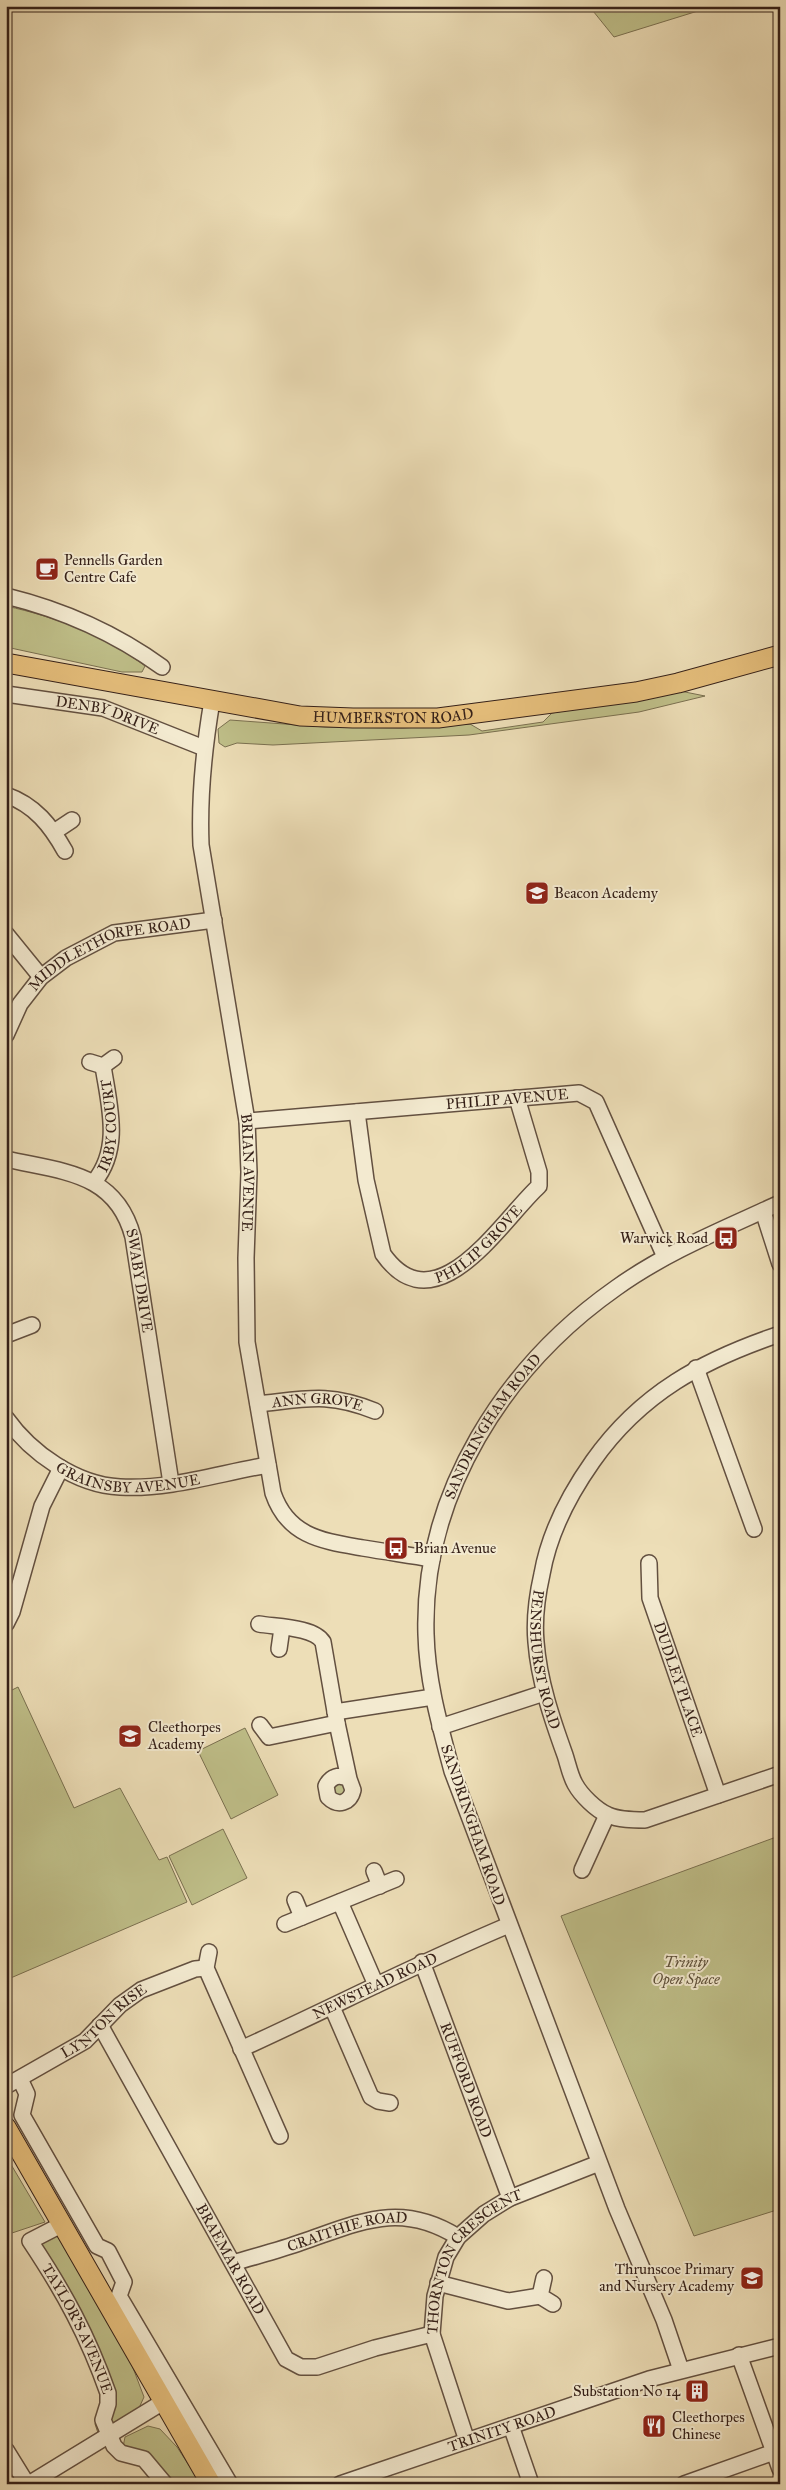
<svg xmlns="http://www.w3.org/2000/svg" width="786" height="2490" font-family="'IM FELL Great Primer',serif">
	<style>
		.green { fill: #bfbf89; stroke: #7a7050 }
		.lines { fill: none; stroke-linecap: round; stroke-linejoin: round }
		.minor-casing { stroke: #635040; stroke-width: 18 }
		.major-casing { stroke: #352018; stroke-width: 21 }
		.minor { stroke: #f3ead0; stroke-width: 15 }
		.major { stroke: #e6bf7c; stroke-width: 19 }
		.labels { text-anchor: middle; stroke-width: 4; stroke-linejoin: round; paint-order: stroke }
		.poi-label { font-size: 15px; fill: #352018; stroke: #f3ead0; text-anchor: start }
		.street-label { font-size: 15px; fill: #352018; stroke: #f3ead0 }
		.park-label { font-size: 15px; font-style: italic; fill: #5e503a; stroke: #f3ead0 }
	</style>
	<rect width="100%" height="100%" fill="#eddeb7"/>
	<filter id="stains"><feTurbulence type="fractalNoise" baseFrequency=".004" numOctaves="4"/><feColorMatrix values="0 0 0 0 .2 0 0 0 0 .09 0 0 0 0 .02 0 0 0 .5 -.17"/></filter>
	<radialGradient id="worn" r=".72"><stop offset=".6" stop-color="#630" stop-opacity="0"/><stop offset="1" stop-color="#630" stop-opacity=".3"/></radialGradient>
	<g class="green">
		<polygon points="589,6 714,6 614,37"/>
		<path d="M6,606c50,11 98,29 139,60l-3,6h-20l-116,-25z"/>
		<polygon points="680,691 705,696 639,712 469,735 273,745 237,743 225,747 219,743 218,729 230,720 325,727 403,728 470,724 482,731 543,722 552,713"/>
		<polygon points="18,1687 74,1808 120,1788 159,1860 167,1857 187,1902 6,1980 6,1693"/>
		<polygon points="245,1728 278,1795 231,1819 198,1751"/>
		<polygon points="342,1782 347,1794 335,1797 332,1785"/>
		<polygon points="223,1829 247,1878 192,1905 169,1856"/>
		<polygon points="779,1836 780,2209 694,2236 561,1916"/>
		<polygon points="6,2156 45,2222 6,2235"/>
		<polygon points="59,2232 127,2352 144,2397 134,2419 98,2433 95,2424 103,2401 95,2364 29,2246"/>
		<polygon points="148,2426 160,2429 177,2447 201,2484 170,2484 123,2447 125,2437"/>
	</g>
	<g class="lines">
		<g class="minor-casing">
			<g id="minor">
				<path d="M6,596c57,14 109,37 156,71"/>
				<path id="s1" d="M6,694l97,14 101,40"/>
				<path id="s2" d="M212,701c-8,47 -13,95 -11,144l46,276 2,51 -3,86 1,84 26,151c15,44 50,48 90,55 23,4 46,7 69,11"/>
				<path d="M6,795c29,10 45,31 59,56"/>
				<polyline points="54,832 72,820"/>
				<polyline points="6,934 41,977"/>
				<path id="s3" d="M6,1035l14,-31 21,-27 25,-19 48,-25 100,-13"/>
				<polyline points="90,1062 103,1066 114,1058"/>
				<path id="s4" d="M357,1112l9,68 17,74c53,75 118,-33 156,-68v-14l-22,-74"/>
				<path id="s5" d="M247,1121l332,-28 17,9 69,155"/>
				<path id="s6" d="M6,1159c56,13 110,13 127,78l38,246"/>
				<path id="s7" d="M94,1182c28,-34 15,-77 9,-116"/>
				<polyline points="763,1211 780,1264"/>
				<path id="s8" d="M780,1334c-77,26 -139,59 -187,127 -24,34 -44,73 -51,113 -5,22 -8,46 -6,68 3,39 16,77 29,113 3,9 5,20 10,29 6,11 21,26 33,31 11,5 25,5 37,5l135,-46"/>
				<polyline points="6,1335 32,1325"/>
				<polyline points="696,1368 754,1529"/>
				<path id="s9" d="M258,1404c48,-5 70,-12 117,7"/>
				<path id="s10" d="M6,1418c25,35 70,67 114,69 49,3 100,-14 148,-22"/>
				<path id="s11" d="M649,1563l1,35 68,197"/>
				<polyline points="6,1624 12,1612 42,1506 61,1468"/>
				<path d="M259,1624c17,3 55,3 64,18l14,81 12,56 4,11c-3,13 -15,17 -25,7l-2,-11c5,-10 13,-12 23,-7"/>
				<polyline points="279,1649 282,1628"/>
				<polyline points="335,1712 433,1697"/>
				<polyline points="260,1725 269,1737 337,1723"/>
				<polyline points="440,1727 544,1693"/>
				<polyline points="582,1870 607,1815"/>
				<polyline points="374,1871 380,1886"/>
				<polyline points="295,1900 302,1917"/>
				<polyline points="340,1902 376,1985"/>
				<polyline points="285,1924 396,1879"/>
				<polyline points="209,1952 206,1968 280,2136"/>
				<path id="s12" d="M422,1962l88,236"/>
				<polyline points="332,2007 371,2097 378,2101 390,2103"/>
				<path id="s13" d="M100,2025l186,334 15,8h16l58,-19 57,-14"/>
				<path id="s14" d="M241,2049c90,-41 177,-86 268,-124"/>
				<polyline points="20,2079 27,2094 22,2115 97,2246 108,2251 124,2282 119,2296 230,2484"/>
				<path id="s15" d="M6,2086l79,-45 35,-36 21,-15 54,-21 11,-1"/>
				<path id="s16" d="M61,2225l-31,16c34,51 58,95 78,152v11l-5,16 11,26 7,7 23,6 21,25"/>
				<path id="s17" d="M233,2263c23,-7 47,-13 69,-21 59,-20 98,-41 156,-5"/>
				<polyline points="544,2278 540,2296 553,2304"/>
				<polyline points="438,2283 508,2301 540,2296"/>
				<polyline points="739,2355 780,2469"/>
				<path id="s18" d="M681,2370l-17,-50 -47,-111 -165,-438c-12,-45 -25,-90 -26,-137 -4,-140 79,-268 190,-346 50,-36 108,-59 164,-85"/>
				<polyline points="511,2426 531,2484"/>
				<path id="s19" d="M467,2441l-35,-107 3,-38 11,-39 12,-20 26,-23 26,-16 89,-35"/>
				<polyline points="6,2450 27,2484"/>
				<polyline points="29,2484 163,2402"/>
				<path id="s20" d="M340,2484l309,-105 131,-33"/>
				<polyline points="684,2484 774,2452"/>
			</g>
		</g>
		<g class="major-casing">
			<g id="major">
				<path id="s21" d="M6,663l294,53 53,2h85l198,-26 42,-9 102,-28"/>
				<polyline points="6,2127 211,2484"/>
			</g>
		</g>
		<use href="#minor" class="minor"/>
		<use href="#major" class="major"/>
	</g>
	<defs>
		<g id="cafe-square" transform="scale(1.25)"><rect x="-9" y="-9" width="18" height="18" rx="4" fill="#8f2418" stroke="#f3ead0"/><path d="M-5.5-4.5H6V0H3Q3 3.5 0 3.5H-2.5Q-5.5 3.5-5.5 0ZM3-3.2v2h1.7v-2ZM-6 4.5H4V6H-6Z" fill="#fff"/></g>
		<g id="school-square" transform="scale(1.25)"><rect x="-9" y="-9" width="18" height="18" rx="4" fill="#8f2418" stroke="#f3ead0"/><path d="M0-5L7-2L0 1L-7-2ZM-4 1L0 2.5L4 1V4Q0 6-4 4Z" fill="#fff"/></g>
		<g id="bus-square" transform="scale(1.25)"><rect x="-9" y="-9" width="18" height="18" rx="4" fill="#8f2418" stroke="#f3ead0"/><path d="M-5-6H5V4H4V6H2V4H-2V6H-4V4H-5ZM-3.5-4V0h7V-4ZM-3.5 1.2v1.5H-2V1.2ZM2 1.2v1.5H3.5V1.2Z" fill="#fff"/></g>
		<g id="building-square" transform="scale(1.25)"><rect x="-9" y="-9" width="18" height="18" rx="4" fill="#8f2418" stroke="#f3ead0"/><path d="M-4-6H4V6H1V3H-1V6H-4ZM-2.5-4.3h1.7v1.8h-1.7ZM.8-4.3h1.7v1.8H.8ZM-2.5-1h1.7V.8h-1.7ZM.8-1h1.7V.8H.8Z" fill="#fff"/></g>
		<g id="restaurant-square" transform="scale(1.25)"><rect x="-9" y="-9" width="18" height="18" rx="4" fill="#8f2418" stroke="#f3ead0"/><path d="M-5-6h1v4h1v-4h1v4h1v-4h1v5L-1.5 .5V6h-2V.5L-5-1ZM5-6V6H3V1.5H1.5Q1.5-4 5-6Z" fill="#fff"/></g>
	</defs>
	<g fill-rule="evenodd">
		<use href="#cafe-square" x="47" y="569"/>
		<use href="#school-square" x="537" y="893"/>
		<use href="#bus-square" x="726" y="1238"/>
		<use href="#bus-square" x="396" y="1548"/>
		<use href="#school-square" x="130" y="1736"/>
		<use href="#school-square" x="752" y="2278"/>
		<use href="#building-square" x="697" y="2391"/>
		<use href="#restaurant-square" x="654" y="2426"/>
	</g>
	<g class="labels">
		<g class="poi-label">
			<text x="64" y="565">Pennells Garden<tspan x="64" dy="17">Centre Cafe</tspan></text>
			<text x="554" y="898">Beacon Academy</text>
			<text x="708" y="1243" text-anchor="end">Warwick Road</text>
			<text x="414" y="1553">Brian Avenue</text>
			<text x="148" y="1732">Cleethorpes<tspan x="148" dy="17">Academy</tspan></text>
			<text x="734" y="2274" text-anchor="end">Thrunscoe Primary<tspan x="734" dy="17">and Nursery Academy</tspan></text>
			<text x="680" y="2396" text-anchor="end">Substation No 14</text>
			<text x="672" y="2422">Cleethorpes<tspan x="672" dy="17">Chinese</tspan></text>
		</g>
		<g class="street-label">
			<text dy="5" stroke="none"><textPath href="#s21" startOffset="392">HUMBERSTON ROAD</textPath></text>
			<text dy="5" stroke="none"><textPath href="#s1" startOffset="104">DENBY DRIVE</textPath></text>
			<text dy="5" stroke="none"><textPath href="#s3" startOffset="142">MIDDLETHORPE ROAD</textPath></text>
			<text dy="5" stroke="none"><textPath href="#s5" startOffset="261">PHILIP AVENUE</textPath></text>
			<text dy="5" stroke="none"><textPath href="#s7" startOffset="60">IRBY COURT</textPath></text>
			<text dy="5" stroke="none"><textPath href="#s2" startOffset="476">BRIAN AVENUE</textPath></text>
			<text dy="5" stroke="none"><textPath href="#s4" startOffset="262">PHILIP GROVE</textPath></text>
			<text dy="5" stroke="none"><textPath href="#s6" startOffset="204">SWABY DRIVE</textPath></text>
			<text dy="5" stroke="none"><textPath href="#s9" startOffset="60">ANN GROVE</textPath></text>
			<text dy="5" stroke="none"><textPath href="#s18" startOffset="1004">SANDRINGHAM ROAD</textPath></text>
			<text dy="5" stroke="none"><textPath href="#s10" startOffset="144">GRAINSBY AVENUE</textPath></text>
			<text dy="5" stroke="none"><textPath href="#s8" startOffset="442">PENSHURST ROAD</textPath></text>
			<text dy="5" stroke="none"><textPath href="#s11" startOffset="121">DUDLEY PLACE</textPath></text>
			<text transform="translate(473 1825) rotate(71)" y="5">SANDRINGHAM ROAD</text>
			<text dy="5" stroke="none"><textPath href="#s14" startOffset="148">NEWSTEAD ROAD</textPath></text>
			<text dy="5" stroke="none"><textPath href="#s15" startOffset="118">LYNTON RISE</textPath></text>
			<text dy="5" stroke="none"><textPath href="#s12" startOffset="126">RUFFORD ROAD</textPath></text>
			<text dy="5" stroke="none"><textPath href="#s17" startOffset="119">CRAITHIE ROAD</textPath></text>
			<text dy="5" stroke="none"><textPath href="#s13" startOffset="268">BRAEMAR ROAD</textPath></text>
			<text dy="5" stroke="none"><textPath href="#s19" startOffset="202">THORNTON CRESCENT</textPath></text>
			<text dy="5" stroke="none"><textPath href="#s16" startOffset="135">TAYLOR'S AVENUE</textPath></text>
			<text dy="5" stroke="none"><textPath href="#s20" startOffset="171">TRINITY ROAD</textPath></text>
		</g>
		<g class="park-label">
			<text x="686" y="1967">Trinity<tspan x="686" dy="17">Open Space</tspan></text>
		</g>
	</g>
	<rect width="786" height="2490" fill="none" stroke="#eddeb7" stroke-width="25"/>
	<rect x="8" y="8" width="771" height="2475" fill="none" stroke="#352018" stroke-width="2.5"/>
	<rect x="12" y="12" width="761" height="2465" fill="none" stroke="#352018"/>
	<rect width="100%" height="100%" filter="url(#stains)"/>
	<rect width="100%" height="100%" fill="url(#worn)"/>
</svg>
